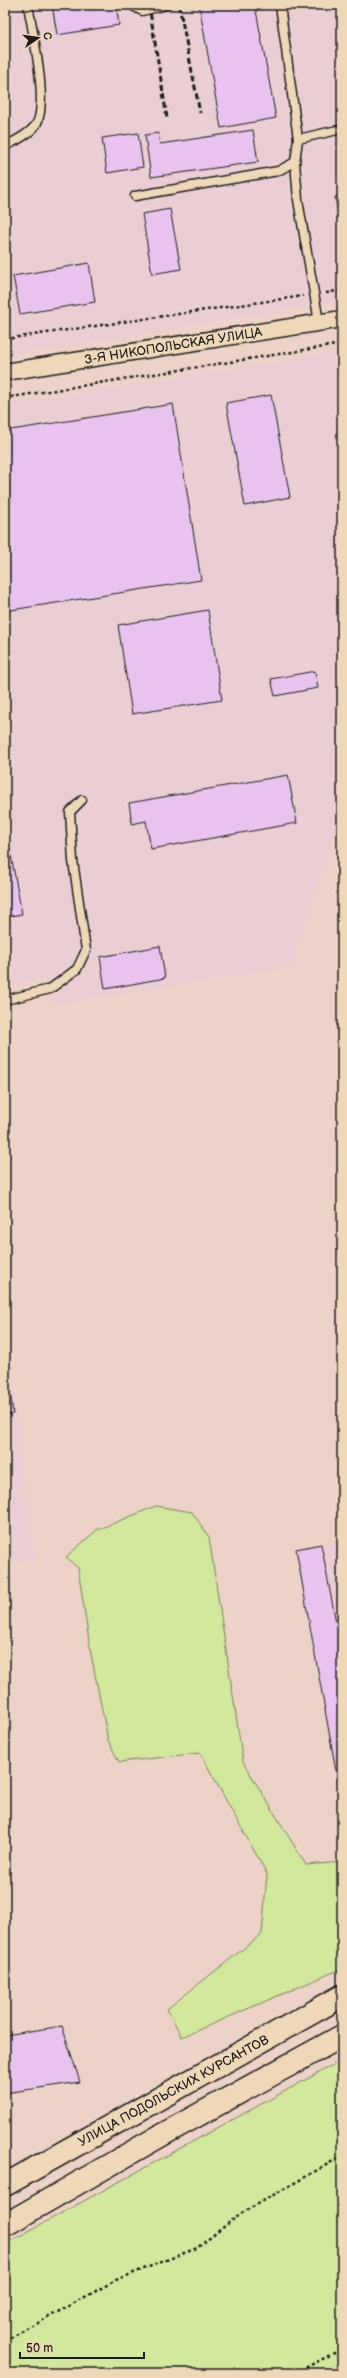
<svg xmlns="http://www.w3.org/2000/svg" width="347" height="2378" font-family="'Balsamiq Sans',sans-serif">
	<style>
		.built { fill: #ebced3 }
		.green { fill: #d2e89d; stroke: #77825c }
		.building { fill: #e7c3ee; stroke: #1c1c1c }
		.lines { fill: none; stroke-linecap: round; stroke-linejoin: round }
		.service-casing { stroke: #1c1c1c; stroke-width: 11 }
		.minor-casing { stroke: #1c1c1c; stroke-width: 19 }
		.secondary-casing { stroke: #1c1c1c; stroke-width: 25 }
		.path { stroke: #1c1c1c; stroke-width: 2.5; stroke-dasharray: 3 3; stroke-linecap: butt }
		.service { stroke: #efd8b8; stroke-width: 8 }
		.minor { stroke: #efd8b8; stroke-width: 16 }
		.secondary { stroke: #efd8b8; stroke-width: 22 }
		.rail { stroke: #1c1c1c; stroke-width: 3; stroke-dasharray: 6 3; stroke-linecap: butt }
		.labels { text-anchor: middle; stroke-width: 3.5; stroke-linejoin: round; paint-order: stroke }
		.street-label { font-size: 13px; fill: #1c1c1c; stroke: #efd8b8 }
	</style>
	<rect width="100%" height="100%" fill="#edd2c8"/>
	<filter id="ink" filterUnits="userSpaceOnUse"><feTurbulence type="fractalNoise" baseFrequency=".025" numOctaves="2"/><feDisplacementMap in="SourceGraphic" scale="8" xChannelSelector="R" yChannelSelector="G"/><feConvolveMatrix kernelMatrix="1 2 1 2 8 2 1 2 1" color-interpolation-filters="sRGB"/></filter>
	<g filter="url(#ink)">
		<g class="built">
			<polygon points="5,5 342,5 342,301 5,357"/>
			<polygon points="342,351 342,812 292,967 53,1005 49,979 5,986 5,404"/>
			<polygon points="5,1331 35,1559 5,1563"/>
			<polygon points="342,1541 342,1807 296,1549"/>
		</g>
		<g class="green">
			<polygon points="156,1506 192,1512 209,1537 243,1762 306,1865 342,1862 342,1966 336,1971 182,2037 167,2009 262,1934 267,1874 200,1753 119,1762 108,1740 91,1654 78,1568 66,1557 97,1530"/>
			<polygon points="342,2060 342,2373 5,2373 5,2244"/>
		</g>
		<g class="building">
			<polygon points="52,5 116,5 119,25 57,35"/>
			<polygon points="199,5 225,5 225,7 255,5 276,118 221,128"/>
			<polygon points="253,130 258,162 151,177 145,135 158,133 160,144"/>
			<polygon points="138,133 143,167 107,173 102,138"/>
			<polygon points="342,196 342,236 335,197"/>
			<polygon points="170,209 181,269 152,274 142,214"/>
			<polygon points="89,263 95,302 20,314 13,276"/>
			<polygon points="271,395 290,497 245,506 226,403"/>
			<polygon points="173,404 201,580 5,611 5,431"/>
			<polygon points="208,610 222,700 132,714 118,625"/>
			<polygon points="315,671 318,688 275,696 271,679"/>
			<polygon points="288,775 297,823 151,849 146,821 132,824 129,803"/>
			<polygon points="8,839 22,914 5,917 5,840"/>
			<polygon points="160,946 165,978 105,989 100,957"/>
			<polygon points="5,1351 13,1414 5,1415"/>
			<polygon points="5,1522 8,1544 5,1545"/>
			<polygon points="321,1544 342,1654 342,1793 340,1793 296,1549"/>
			<polygon points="62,2026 80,2082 5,2093 5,2035"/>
		</g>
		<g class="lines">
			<g class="service-casing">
				<g id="service">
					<polyline points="131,5 142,11 167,5"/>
					<polyline points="298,139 342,129"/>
					<path d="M5,146c11,-5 23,-11 30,-20 15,-18 -3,-97 -7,-121"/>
					<polyline points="295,162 298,200 319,322"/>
					<polyline points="135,196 278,171 295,162 298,139 280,5"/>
					<polyline points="5,1000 50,989 77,969 86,950 73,861 70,812 82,800"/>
				</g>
			</g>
			<g class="minor-casing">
				<polyline id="minor" points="5,372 342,319"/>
			</g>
			<g class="secondary-casing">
				<g id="secondary">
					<polyline points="5,2185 342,1996"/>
					<polyline points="5,2225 160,2136 342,2036"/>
				</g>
			</g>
			<g class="path">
				<polyline points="326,293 342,290"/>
				<polyline points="5,339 303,296"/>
				<polyline points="5,398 342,344"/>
				<polyline points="5,2341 116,2280 197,2248 240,2214 342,2156"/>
				<polyline points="295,2373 342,2349"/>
			</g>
			<use href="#service" class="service"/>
			<use href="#minor" class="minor"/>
			<use href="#secondary" class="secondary"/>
			<g class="rail">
				<polyline points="149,5 167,118"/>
				<polyline points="179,5 200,113"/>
			</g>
		</g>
	</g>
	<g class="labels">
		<g class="street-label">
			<text transform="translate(173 345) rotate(-9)" y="5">3-Я НИКОПОЛЬСКАЯ УЛИЦА</text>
			<text transform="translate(173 2090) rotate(-29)" y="5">УЛИЦА ПОДОЛЬСКИХ КУРСАНТОВ</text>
		</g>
	</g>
	<rect width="347" height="2378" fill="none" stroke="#efd8b8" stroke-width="20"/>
	<rect x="10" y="10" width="327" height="2358" fill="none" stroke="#1c1c1c" stroke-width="1.5" filter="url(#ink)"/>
	<g transform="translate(38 38) rotate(77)" stroke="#efd8b8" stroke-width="3" paint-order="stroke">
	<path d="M0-3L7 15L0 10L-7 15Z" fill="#1c1c1c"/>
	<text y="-6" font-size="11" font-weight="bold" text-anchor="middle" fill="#1c1c1c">С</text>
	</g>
	<path d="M20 2352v6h124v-6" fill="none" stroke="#1c1c1c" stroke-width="2"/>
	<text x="26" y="2352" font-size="12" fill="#1c1c1c" stroke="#efd8b8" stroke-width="3" paint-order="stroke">50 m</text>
</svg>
